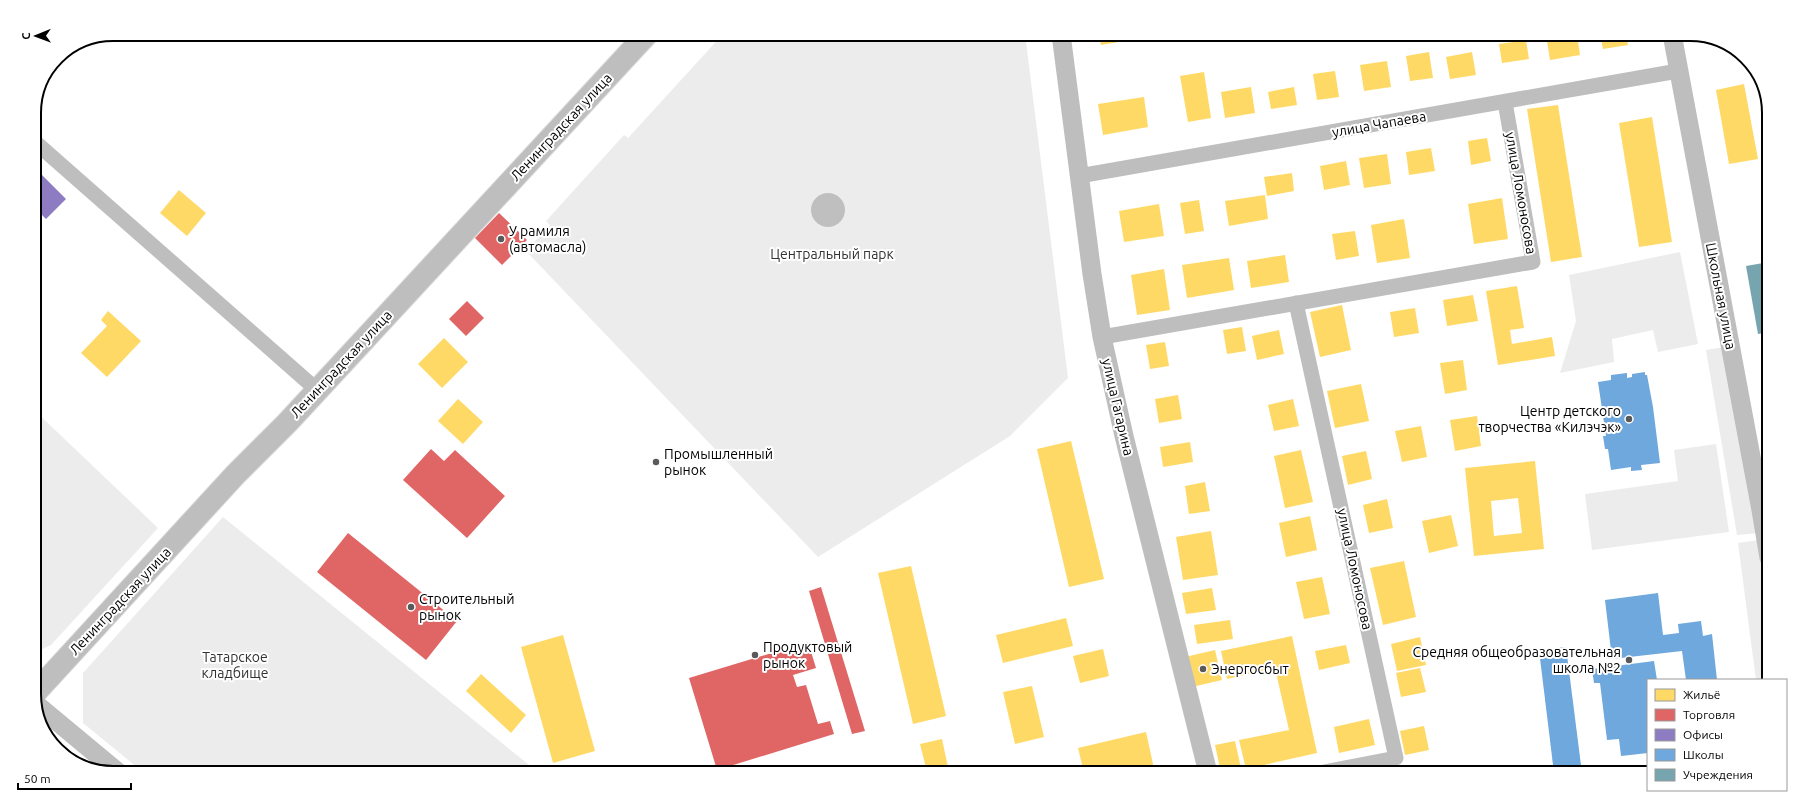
<svg xmlns="http://www.w3.org/2000/svg" width="1803" height="807" font-family="Ubuntu,sans-serif">
	<style>
		.green { fill: #ececec }
		.water { fill: #bfbfbf }
		.homes { fill: #ffd966; fill-rule: evenodd }
		.shops { fill: #e06666 }
		.offices { fill: #8e7cc3 }
		.schools { fill: #6fa8dc }
		.public { fill: #76a5af }
		.lines { fill: none; stroke-linecap: round; stroke-linejoin: round }
		.primary-casing { stroke: #dbdbdb; stroke-width: 24 }
		.minor { stroke: #bebebe; stroke-width: 15 }
		.tertiary { stroke: #bebebe; stroke-width: 19 }
		.primary { stroke: #bebebe; stroke-width: 22 }
		.poi-dot { fill: #595959; stroke: #fff; stroke-width: 1.5 }
		.labels { text-anchor: middle; stroke-width: 4; stroke-linejoin: round; paint-order: stroke }
		.street-label { font-size: 14px; fill: #000; stroke: #fff }
		.poi-label { font-size: 14px; fill: #000; stroke: #fff; text-anchor: start }
		.park-label { font-size: 14px; fill: #333; stroke: #fff }
		.rim { fill: none; stroke: #000; stroke-width: 2 }
	</style>
	<rect width="100%" height="100%" fill="#fff"/>
	<g class="green">
		<polygon points="723,34 1025,34 1068,378 1010,436 818,557 526,251 550,225 546,221 624,135 628,138"/>
		<polygon points="1680,252 1698,344 1658,352 1653,330 1612,339 1614,362 1560,373 1576,321 1569,275"/>
		<polygon points="1724,347 1759,533 1737,535 1706,350"/>
		<polygon points="34,410 158,528 51,645 34,653"/>
		<polygon points="1716,444 1729,532 1592,550 1585,494 1678,481 1674,450"/>
		<polygon points="223,517 539,773 144,773 83,723 83,673"/>
		<polygon points="1760,540 1769,593 1769,680 1756,680 1738,543"/>
	</g>
	<circle class="water" cx="828" cy="210" r="17"/>
	<g class="homes">
		<polygon points="1099,34 1124,34 1125,41 1101,45"/>
		<polygon points="1555,34 1577,34 1580,55 1550,60 1546,35"/>
		<polygon points="1600,34 1626,34 1628,45 1603,49"/>
		<polygon points="1526,40 1529,59 1502,63 1499,44"/>
		<polygon points="1429,52 1433,78 1410,81 1406,56"/>
		<polygon points="1472,52 1476,75 1450,79 1446,57"/>
		<polygon points="1387,61 1391,87 1364,91 1360,65"/>
		<polygon points="1335,71 1339,97 1317,100 1313,74"/>
		<polygon points="1204,72 1211,118 1188,122 1180,76"/>
		<polygon points="1744,84 1758,159 1729,164 1716,90"/>
		<polygon points="1251,87 1255,113 1225,118 1221,92"/>
		<polygon points="1294,87 1297,105 1271,109 1268,92"/>
		<polygon points="1144,97 1148,127 1103,135 1098,104"/>
		<polygon points="1558,105 1582,257 1551,262 1527,109"/>
		<polygon points="1652,117 1672,242 1639,247 1619,123"/>
		<polygon points="1487,138 1491,161 1471,165 1468,141"/>
		<polygon points="1431,148 1435,171 1409,175 1406,152"/>
		<polygon points="1387,154 1391,184 1364,188 1359,158"/>
		<polygon points="1346,161 1350,185 1324,190 1320,166"/>
		<polygon points="1292,173 1294,191 1267,196 1264,177"/>
		<polygon points="179,190 206,213 187,236 160,213"/>
		<polygon points="1265,195 1268,219 1229,226 1225,201"/>
		<polygon points="1502,198 1508,239 1474,244 1468,204"/>
		<polygon points="1199,200 1204,231 1185,234 1180,203"/>
		<polygon points="1159,204 1164,236 1124,242 1119,211"/>
		<polygon points="1404,219 1410,258 1377,263 1371,225"/>
		<polygon points="1355,231 1359,256 1336,260 1332,234"/>
		<polygon points="1285,255 1289,282 1251,288 1247,261"/>
		<polygon points="1229,258 1234,290 1187,298 1182,265"/>
		<polygon points="1164,269 1170,310 1137,315 1131,275"/>
		<polygon points="1517,286 1524,328 1510,330 1512,344 1552,337 1555,356 1498,365 1486,291"/>
		<polygon points="1473,295 1478,321 1447,326 1443,300"/>
		<polygon points="1342,305 1351,350 1320,357 1310,312"/>
		<polygon points="1415,308 1419,333 1394,337 1390,312"/>
		<polygon points="108,311 141,341 107,377 81,353 107,326 101,320"/>
		<polygon points="1242,327 1246,351 1227,354 1223,330"/>
		<polygon points="1279,330 1284,354 1257,360 1252,336"/>
		<polygon points="444,338 468,362 442,388 418,364"/>
		<polygon points="1165,342 1169,366 1150,369 1146,345"/>
		<polygon points="1463,360 1467,390 1445,394 1440,363"/>
		<polygon points="1769,361 1769,400 1767,400 1761,363"/>
		<polygon points="1361,384 1369,421 1335,428 1327,391"/>
		<polygon points="1178,395 1182,419 1159,423 1155,399"/>
		<polygon points="458,399 483,422 463,444 438,421"/>
		<polygon points="1293,399 1299,426 1274,431 1268,405"/>
		<polygon points="1477,416 1481,446 1455,451 1450,420"/>
		<polygon points="1421,426 1427,457 1402,462 1395,431"/>
		<polygon points="1071,441 1104,579 1069,587 1037,449"/>
		<polygon points="1190,442 1193,462 1163,467 1160,447"/>
		<polygon points="1301,450 1313,502 1285,508 1274,456"/>
		<polygon points="1366,451 1372,479 1348,485 1342,456"/>
		<path d="M1535,461l9,88 -70,7 -9,-88zM1518,498l4,35 -28,3 -3,-35z"/>
		<polygon points="1205,482 1210,511 1189,514 1185,486"/>
		<polygon points="1387,499 1393,528 1369,533 1363,505"/>
		<polygon points="1451,515 1458,546 1429,553 1422,521"/>
		<polygon points="1310,516 1317,550 1286,557 1279,523"/>
		<polygon points="1211,531 1218,575 1183,580 1176,537"/>
		<polygon points="1404,561 1416,617 1383,625 1370,568"/>
		<polygon points="911,566 946,716 913,724 878,573"/>
		<polygon points="1322,577 1330,614 1304,619 1296,582"/>
		<polygon points="1212,588 1216,610 1186,614 1182,593"/>
		<polygon points="1066,618 1073,646 1003,663 996,635"/>
		<polygon points="1230,620 1233,639 1197,644 1194,625"/>
		<polygon points="563,635 595,751 553,763 521,647"/>
		<polygon points="1292,636 1317,753 1246,769 1239,740 1289,730 1275,668 1227,679 1221,651"/>
		<polygon points="1420,637 1426,665 1397,671 1391,644"/>
		<polygon points="1346,645 1350,663 1319,670 1315,651"/>
		<polygon points="1103,649 1109,676 1080,683 1073,656"/>
		<polygon points="1215,650 1222,680 1192,687 1185,657"/>
		<polygon points="1420,668 1426,692 1401,697 1396,673"/>
		<polygon points="481,674 526,715 511,733 466,691"/>
		<polygon points="1032,686 1044,737 1015,744 1003,692"/>
		<polygon points="1369,719 1375,745 1339,753 1334,727"/>
		<polygon points="1424,726 1429,750 1405,755 1400,731"/>
		<polygon points="1146,732 1155,773 1084,773 1078,748"/>
		<polygon points="942,739 948,767 927,772 920,744"/>
		<polygon points="1235,741 1242,773 1221,773 1215,745"/>
		<polygon points="1042,767 1044,773 1020,773 1019,772"/>
	</g>
	<g class="shops">
		<polygon points="499,213 527,240 502,265 475,238"/>
		<polygon points="467,301 484,318 466,336 449,319"/>
		<polygon points="431,449 444,461 455,450 505,496 467,538 403,480"/>
		<polygon points="348,533 457,621 426,660 317,572"/>
		<polygon points="821,587 865,731 852,734 809,591"/>
		<polygon points="808,642 816,668 793,675 797,687 806,685 818,724 830,721 834,734 717,770 689,678"/>
		<polygon points="602,767 604,773 578,773 578,772"/>
	</g>
	<polygon class="offices" points="34,167 66,199 46,219 34,207"/>
	<g class="schools">
		<polygon points="1645,372 1645,375 1647,375 1653,407 1660,463 1641,465 1642,470 1631,471 1631,467 1611,470 1608,449 1605,449 1603,436 1606,436 1598,382 1611,380 1611,375 1627,373 1627,378 1632,377 1632,374"/>
		<polygon points="1658,593 1663,635 1679,633 1678,624 1701,621 1703,636 1712,634 1717,680 1686,680 1682,651 1612,659 1605,600"/>
		<polygon points="1566,647 1582,773 1554,773 1539,650"/>
		<polygon points="1654,661 1657,680 1648,680 1648,753 1621,756 1619,739 1607,740 1600,683 1594,683 1592,669"/>
	</g>
	<polygon class="public" points="1769,262 1769,332 1758,334 1746,266"/>
	<g class="lines">
		<g class="primary-casing">
			<polyline id="primary" points="34,694 235,475 288,422 647,34"/>
		</g>
		<g class="minor">
			<polyline points="34,141 317,390"/>
			<polyline points="1079,176 1678,71"/>
			<polyline points="1296,303 1396,758 1319,773"/>
			<polyline points="1102,337 1533,262 1505,102"/>
		</g>
		<g class="tertiary">
			<polyline points="1061,34 1092,274 1102,337 1124,436 1208,773"/>
			<polyline points="1672,34 1761,510 1769,558"/>
			<polyline points="36,704 119,773"/>
		</g>
		<use href="#primary" class="primary"/>
	</g>
	<g class="poi-dot">
		<circle cx="501" cy="239" r="4"/>
		<circle cx="1629" cy="419" r="4"/>
		<circle cx="656" cy="462" r="4"/>
		<circle cx="411" cy="607" r="4"/>
		<circle cx="755" cy="655" r="4"/>
		<circle cx="1629" cy="660" r="4"/>
		<circle cx="1203" cy="669" r="4"/>
	</g>
	<g class="labels">
		<g class="street-label">
			<text transform="translate(1379 124) rotate(-10)" y="5">улица Чапаева</text>
			<text transform="translate(561 127) rotate(-47)" y="5">Ленинградская улица</text>
			<text transform="translate(1521 193) rotate(80)" y="5">улица Ломоносова</text>
			<text transform="translate(1721 296) rotate(79)" y="5">Школьная улица</text>
			<text transform="translate(341 364) rotate(-47)" y="5">Ленинградская улица</text>
			<text transform="translate(1118 407) rotate(77)" y="5">улица Гагарина</text>
			<text transform="translate(1355 569) rotate(78)" y="5">улица Ломоносова</text>
			<text transform="translate(120 601) rotate(-47)" y="5">Ленинградская улица</text>
		</g>
		<g class="poi-label">
			<text x="509" y="236">У рамиля<tspan x="509" dy="16">(автомасла)</tspan></text>
			<text x="1621" y="416" text-anchor="end">Центр детского<tspan x="1621" dy="16">творчества «Килэчэк»</tspan></text>
			<text x="664" y="459">Промышленный<tspan x="664" dy="16">рынок</tspan></text>
			<text x="419" y="604">Строительный<tspan x="419" dy="16">рынок</tspan></text>
			<text x="763" y="652">Продуктовый<tspan x="763" dy="16">рынок</tspan></text>
			<text x="1621" y="657" text-anchor="end">Средняя общеобразовательная<tspan x="1621" dy="16">школа №2</tspan></text>
			<text x="1211" y="674">Энергосбыт</text>
		</g>
		<g class="park-label">
			<text x="832" y="259">Центральный парк</text>
			<text x="235" y="662">Татарское<tspan x="235" dy="16">кладбище</tspan></text>
		</g>
	</g>
	<path d="M0 0H1803V807H0ZM113 41H1690A72 72 0 0 1 1762 113V694A72 72 0 0 1 1690 766H113A72 72 0 0 1 41 694V113A72 72 0 0 1 113 41Z" fill="#fff" fill-rule="evenodd"/>
	<path class="rim" d="M113 41H1690A72 72 0 0 1 1762 113V694A72 72 0 0 1 1690 766H113A72 72 0 0 1 41 694V113A72 72 0 0 1 113 41Z"/>
	<rect x="1647" y="679" width="140" height="112" fill="#ffffff" stroke="#999999"/>
	<rect x="1655" y="689" width="20" height="12" fill="#ffd966" stroke="#999999"/>
	<text x="1683" y="699" font-size="12" fill="#000000">Жильё</text>
	<rect x="1655" y="709" width="20" height="12" fill="#e06666" stroke="#999999"/>
	<text x="1683" y="719" font-size="12" fill="#000000">Торговля</text>
	<rect x="1655" y="729" width="20" height="12" fill="#8e7cc3" stroke="#999999"/>
	<text x="1683" y="739" font-size="12" fill="#000000">Офисы</text>
	<rect x="1655" y="749" width="20" height="12" fill="#6fa8dc" stroke="#999999"/>
	<text x="1683" y="759" font-size="12" fill="#000000">Школы</text>
	<rect x="1655" y="769" width="20" height="12" fill="#76a5af" stroke="#999999"/>
	<text x="1683" y="779" font-size="12" fill="#000000">Учреждения</text>
	<g transform="translate(36 36) rotate(269)" stroke="#ffffff" stroke-width="3" paint-order="stroke">
	<path d="M0-3L7 15L0 10L-7 15Z" fill="#000000"/>
	<text y="-6" font-size="11" font-weight="bold" text-anchor="middle" fill="#000000">С</text>
	</g>
	<path d="M18 783v6h113v-6" fill="none" stroke="#000000" stroke-width="2"/>
	<text x="24" y="783" font-size="12" fill="#000000" stroke="#ffffff" stroke-width="3" paint-order="stroke">50 m</text>
</svg>
